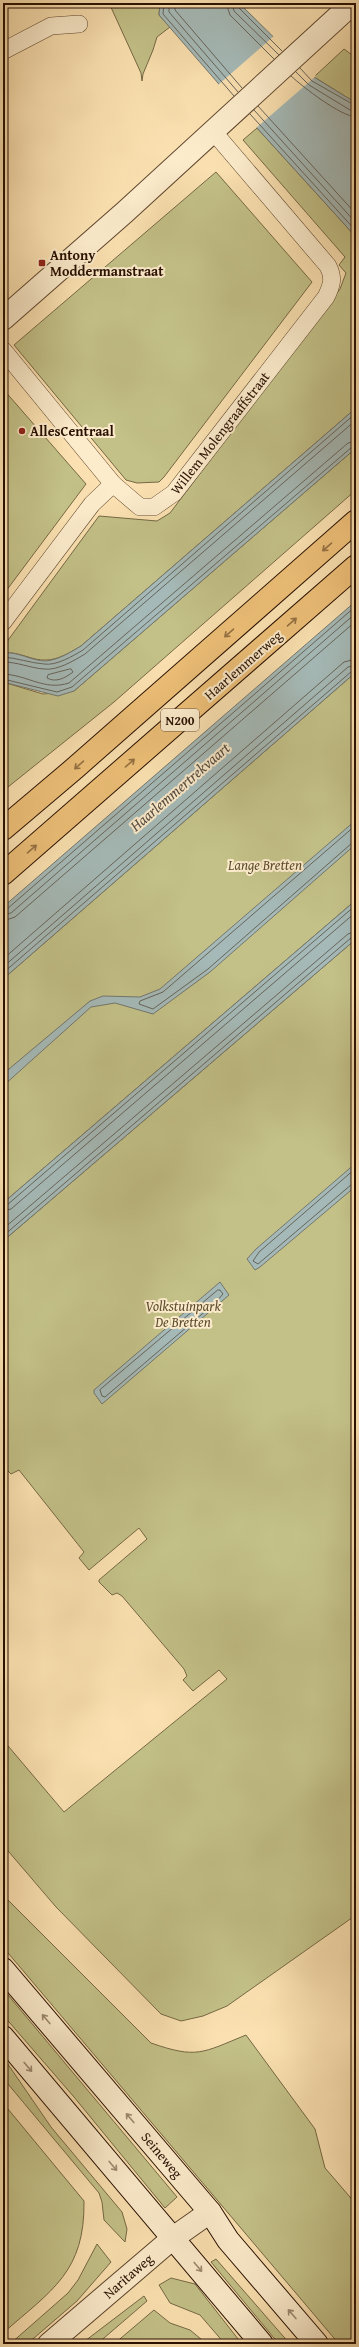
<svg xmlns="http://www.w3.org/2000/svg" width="359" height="2347" font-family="'Gentium Book Plus',serif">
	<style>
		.green { fill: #c3c188; stroke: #766844 }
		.water { fill: #a5bab8; stroke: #73766e }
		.pier { fill: #fbe1b1 }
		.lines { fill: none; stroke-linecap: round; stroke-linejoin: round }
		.shore { stroke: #66645c; stroke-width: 1 }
		.minor-casing { stroke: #5d442c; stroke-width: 18 }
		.tertiary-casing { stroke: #5d442c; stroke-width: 24 }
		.secondary-casing { stroke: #280f00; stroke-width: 24 }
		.primary-casing { stroke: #280f00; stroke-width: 24 }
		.minor { stroke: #fceccc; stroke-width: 17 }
		.tertiary { stroke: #fceccc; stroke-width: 22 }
		.secondary { stroke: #fceccc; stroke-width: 22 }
		.primary { stroke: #eec078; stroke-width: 22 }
		.oneway { stroke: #957042 }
		.oneway2 { stroke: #9d8970 }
		.poi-dot { fill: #8f2418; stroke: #fceccc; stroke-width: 1.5 }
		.labels { text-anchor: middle; stroke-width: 4; stroke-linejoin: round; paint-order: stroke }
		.shield { fill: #fceccc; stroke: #68513d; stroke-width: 1 }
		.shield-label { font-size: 13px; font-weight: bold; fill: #280f00 }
		.poi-label { font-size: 14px; font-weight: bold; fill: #280f00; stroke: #fceccc; text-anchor: start }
		.street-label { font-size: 14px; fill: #280f00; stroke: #fceccc }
		.park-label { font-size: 14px; font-style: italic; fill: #5e4d30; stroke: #fceccc }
		.water-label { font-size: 15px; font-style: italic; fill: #544b40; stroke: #fceccc }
	</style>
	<rect width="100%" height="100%" fill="#fbe1b1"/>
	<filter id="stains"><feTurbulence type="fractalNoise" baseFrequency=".005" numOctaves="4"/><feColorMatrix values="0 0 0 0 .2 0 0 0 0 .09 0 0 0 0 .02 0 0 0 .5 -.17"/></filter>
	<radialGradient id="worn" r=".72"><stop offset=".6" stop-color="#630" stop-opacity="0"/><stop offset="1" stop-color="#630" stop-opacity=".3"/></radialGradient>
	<g class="green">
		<polygon points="109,3 160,3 159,15 170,27 157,37 153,50 143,74 142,81 141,73"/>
		<polygon points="344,49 356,58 356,103 314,77"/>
		<path d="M257,128l99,109v171l-275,238c-10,6 -23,14 -35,14 -14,1 -27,-9 -43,-7v-6l96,-131 58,5 13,-8 170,-224 6,-16 -7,-8 6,-8 -102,-117z"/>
		<polygon points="216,172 312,282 164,477 159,482 137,483 126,480 14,345"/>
		<polygon points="3,389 86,484 3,595"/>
		<polygon points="356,448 356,490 114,702 3,791 3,682 43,694 74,691"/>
		<polygon points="356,672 356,900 3,1203 3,979"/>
		<polygon points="356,939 356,1915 227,2006 203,2016 181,2021 161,2014 56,1907 3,1845 3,1740 64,1812 227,1679 219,1670 193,1691 183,1680 187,1676 184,1669 122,1596 117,1593 112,1595 99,1582 99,1580 147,1539 139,1528 89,1570 79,1558 84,1552 19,1470 11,1474 3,1466 3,1241"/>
		<path d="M3,1895l148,148c46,16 51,10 95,-8l69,94 10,39 31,36v140h-17l-336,-397z"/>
		<polygon points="3,1989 177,2197 165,2208 74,2097 3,2015"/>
		<polygon points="3,2057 51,2127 122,2212 127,2229 125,2242 104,2220 102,2202 99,2193 3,2078"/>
		<path d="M3,2103l81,98c1,71 -32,89 -81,132z"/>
		<polygon points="97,2244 111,2262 77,2301 27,2344 10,2344 68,2293 78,2280"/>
		<polygon points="216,2259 290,2344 279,2344 211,2262"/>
		<polygon points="171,2278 195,2284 242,2344 225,2344 200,2315 170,2303 159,2285"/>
		<polygon points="144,2296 147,2301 97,2344 81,2344"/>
		<polygon points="154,2310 170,2323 190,2330 207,2344 114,2344"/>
	</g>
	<g class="water">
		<polygon points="160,3 239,3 314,77 356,103 356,237 257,128 159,15"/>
		<path d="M356,408v40l-282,243 -16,5 -55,-14v-29c15,-2 28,8 43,8 12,-1 25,-9 35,-15z"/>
		<polygon points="356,601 356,672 3,979 3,907"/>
		<polygon points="356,820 356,844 210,972 153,1014 115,1003 91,1007 3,1086 3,1074 90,1001 103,996 140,997 160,989"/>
		<polygon points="356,900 356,939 3,1241 3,1203"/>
		<polygon points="356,1163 356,1186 260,1267 255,1270 247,1259 256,1249"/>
		<polygon points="220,1282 229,1295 102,1404 94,1393 94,1390"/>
	</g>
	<polygon class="pier" points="275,35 316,76 255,129 218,85"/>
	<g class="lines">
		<g class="shore">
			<polyline points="164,3 163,14 234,96"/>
			<polyline points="169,3 169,12 238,92"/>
			<polyline points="175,3 175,10 242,88"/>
			<polyline points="226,3 230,15 274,59"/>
			<polyline points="232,3 234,11 279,55"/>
			<polyline points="237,3 238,7 282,51"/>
			<polyline points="300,68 312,81 356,106"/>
			<polyline points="296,72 309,85 350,110 356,111"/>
			<path d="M291,76c12,11 49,40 65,41"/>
			<polyline points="258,106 356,214"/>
			<polyline points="254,110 356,223"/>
			<polyline points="250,114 356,231"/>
			<path d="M3,657c15,1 27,6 41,7 12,2 29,-8 39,-14l273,-237"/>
			<path d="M3,662c15,0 27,6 41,7 13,2 31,-9 41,-15l271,-234"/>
			<path d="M71,669l2,3c-8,6 -17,11 -26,6l1,-3z"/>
			<path d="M3,674c25,1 41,17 66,9l279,-240 8,-2"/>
			<polyline points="3,679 57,692 72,687 352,447 356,446"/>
			<polyline points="356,825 163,992 140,1001 139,1004 153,1009 208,969 352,843 356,842"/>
			<polyline points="3,910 7,909 356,606"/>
			<polyline points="3,915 11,913 356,613"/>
			<polyline points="3,921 15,917 356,621"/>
			<polyline points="3,959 344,662 356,659"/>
			<polyline points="3,967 348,667 356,665"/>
			<polyline points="3,973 352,671 356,670"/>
			<polyline points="356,1168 259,1252 253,1261 258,1264 352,1184 356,1183"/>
			<polyline points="3,1206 7,1205 356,905"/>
			<polyline points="3,1211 11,1209 356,912"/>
			<polyline points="3,1229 348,934 356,931"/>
			<polyline points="3,1236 352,937 356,936"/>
			<polygon points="218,1290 220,1290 223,1294 215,1303 105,1397 102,1396 100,1390"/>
		</g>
		<g class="minor-casing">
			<g id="minor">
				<polyline points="3,51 51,26 79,24"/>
				<polyline points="3,350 113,484"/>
				<path d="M3,622l89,-118 21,-20 27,23h14l20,-14 152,-196c6,-12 8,-19 2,-31l-116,-136"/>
			</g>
		</g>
		<g class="tertiary-casing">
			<g id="tertiary">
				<polyline points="3,319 125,212 353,3"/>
				<polyline points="49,2344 173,2238 210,2212"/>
			</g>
		</g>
		<g class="secondary-casing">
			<g id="secondary">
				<polyline points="3,1969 210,2212 228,2240 317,2344"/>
				<polyline points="3,2037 262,2344"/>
			</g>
		</g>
		<g class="primary-casing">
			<g id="primary">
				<polyline points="3,829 75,768 356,521"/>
				<polyline points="3,874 356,566"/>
			</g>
		</g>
		<use href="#minor" class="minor"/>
		<use href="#tertiary" class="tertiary"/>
		<use href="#secondary" class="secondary"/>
		<use href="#primary" class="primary"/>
	</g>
	<defs><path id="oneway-shaft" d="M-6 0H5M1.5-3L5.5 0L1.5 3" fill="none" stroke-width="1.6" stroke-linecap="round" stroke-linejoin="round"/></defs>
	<g class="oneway">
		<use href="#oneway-shaft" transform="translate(327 547) rotate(139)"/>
		<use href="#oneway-shaft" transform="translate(292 622) rotate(-41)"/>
		<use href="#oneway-shaft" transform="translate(229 633) rotate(139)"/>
		<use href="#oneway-shaft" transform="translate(130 763) rotate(-41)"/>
		<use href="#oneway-shaft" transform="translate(79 765) rotate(139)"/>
		<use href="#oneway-shaft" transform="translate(32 849) rotate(-41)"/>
	</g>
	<g class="oneway2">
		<use href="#oneway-shaft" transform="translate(46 2019) rotate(-130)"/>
		<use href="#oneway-shaft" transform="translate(28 2067) rotate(50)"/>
		<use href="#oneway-shaft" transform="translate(130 2118) rotate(-130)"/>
		<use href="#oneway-shaft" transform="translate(113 2166) rotate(50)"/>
		<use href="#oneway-shaft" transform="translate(198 2267) rotate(50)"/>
		<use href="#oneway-shaft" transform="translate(292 2314) rotate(-131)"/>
	</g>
	<g class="poi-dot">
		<rect x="38" y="259" width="8" height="8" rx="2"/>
		<circle cx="22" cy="431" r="4"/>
	</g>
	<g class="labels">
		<rect class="shield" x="161" y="709" width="38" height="22" rx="3"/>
		<g class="shield-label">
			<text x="180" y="725">N200</text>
		</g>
		<g class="poi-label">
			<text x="50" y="260">Antony<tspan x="50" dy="16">Moddermanstraat</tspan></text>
			<text x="30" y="436">AllesCentraal</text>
		</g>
		<g class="street-label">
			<text transform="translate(220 433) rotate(-52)" y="5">Willem Molengraaffstraat</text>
			<text transform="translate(243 665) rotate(-41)" y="5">Haarlemmerweg</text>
			<text transform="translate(162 2155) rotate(50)" y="5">Seineweg</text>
			<text transform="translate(128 2276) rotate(-41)" y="5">Naritaweg</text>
		</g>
		<g class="park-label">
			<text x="265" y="870">Lange Bretten</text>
			<text x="183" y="1311">Volkstuinpark<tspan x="183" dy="16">De Bretten</tspan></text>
		</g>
		<g class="water-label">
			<text transform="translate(180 787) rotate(-41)" y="5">Haarlemmertrekvaart</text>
		</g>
	</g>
	<rect width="359" height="2347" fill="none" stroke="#fbe1b1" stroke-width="16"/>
	<rect x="4" y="4" width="351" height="2339" fill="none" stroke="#280f00" stroke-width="2"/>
	<rect x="8" y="8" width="343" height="2331" fill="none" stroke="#280f00"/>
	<rect width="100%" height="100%" filter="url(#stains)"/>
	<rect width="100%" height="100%" fill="url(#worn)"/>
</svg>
